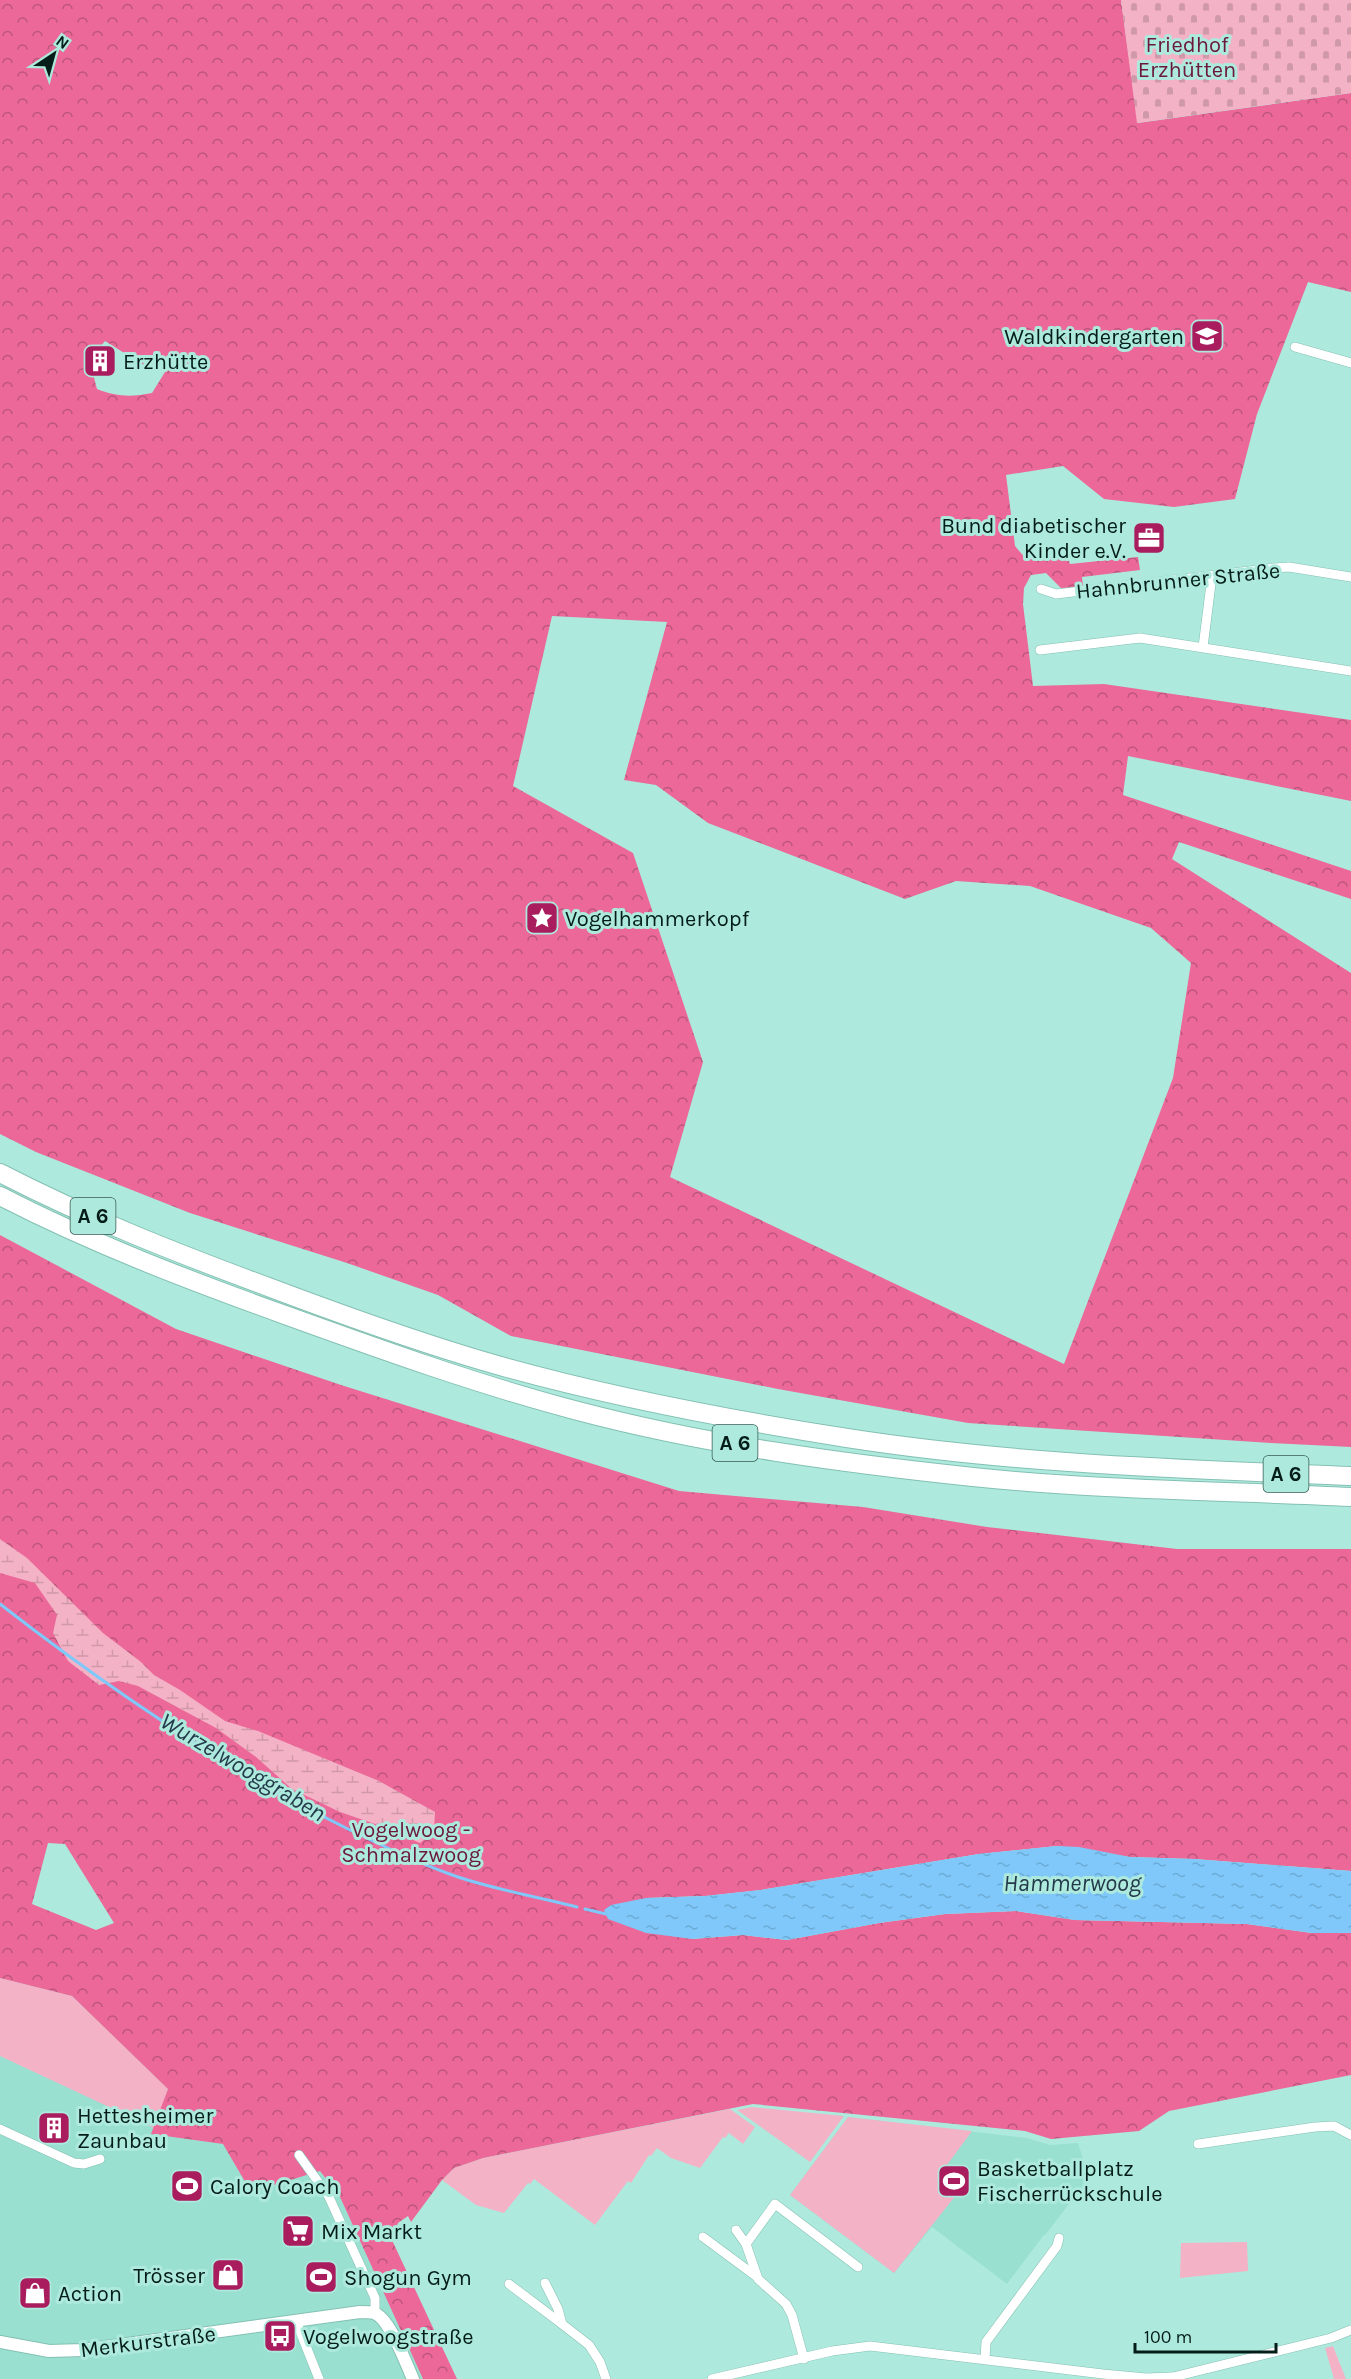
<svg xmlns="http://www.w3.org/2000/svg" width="1351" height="2379" font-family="Karla,sans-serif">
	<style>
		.built { fill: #99e0d1 }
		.green { fill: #f4b2c6 }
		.forest { fill: url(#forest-crowns); fill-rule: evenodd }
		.wetland { fill: url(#wetland-marsh) }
		.cemetery { fill: url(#cemetery-stones) }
		.water { fill: url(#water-ripples) }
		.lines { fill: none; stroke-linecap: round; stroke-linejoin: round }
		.stream { stroke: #7fc8f9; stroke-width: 3 }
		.minor-casing { stroke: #84c0b3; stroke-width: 10 }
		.tertiary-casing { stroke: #84c0b3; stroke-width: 14 }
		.motorway-casing { stroke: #84c0b3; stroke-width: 20 }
		.minor { stroke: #fff; stroke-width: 9 }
		.tertiary { stroke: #fff; stroke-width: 12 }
		.motorway { stroke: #fff; stroke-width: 18 }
		.labels { text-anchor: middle; stroke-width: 6; stroke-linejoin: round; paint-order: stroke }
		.shield { fill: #adeadd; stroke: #375a53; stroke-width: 1.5 }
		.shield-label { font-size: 21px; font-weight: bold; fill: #041d18 }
		.park-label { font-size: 22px; fill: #6a183b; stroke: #adeadd }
		.poi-label { font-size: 22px; fill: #041d18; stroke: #adeadd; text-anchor: start }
		.street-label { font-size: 22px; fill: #041d18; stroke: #adeadd }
		.water-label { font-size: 24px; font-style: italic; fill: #243a4a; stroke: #adeadd }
	</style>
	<defs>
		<pattern id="forest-crowns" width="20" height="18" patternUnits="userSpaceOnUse" patternTransform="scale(1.5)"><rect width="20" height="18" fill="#eb6898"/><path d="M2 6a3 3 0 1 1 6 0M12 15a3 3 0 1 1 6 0" fill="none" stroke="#bc557b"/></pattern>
		<pattern id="wetland-marsh" width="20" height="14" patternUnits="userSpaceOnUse" patternTransform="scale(1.5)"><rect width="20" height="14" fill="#f4b2c6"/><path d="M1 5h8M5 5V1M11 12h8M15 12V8" fill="none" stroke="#d099a9"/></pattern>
		<pattern id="cemetery-stones" width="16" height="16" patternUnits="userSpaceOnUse" patternTransform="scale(1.5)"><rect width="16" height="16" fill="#f4b2c6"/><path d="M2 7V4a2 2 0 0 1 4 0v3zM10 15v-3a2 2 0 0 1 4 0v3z" fill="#d099a9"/></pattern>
		<pattern id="water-ripples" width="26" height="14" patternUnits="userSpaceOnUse" patternTransform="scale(1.5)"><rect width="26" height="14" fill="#7fc8f9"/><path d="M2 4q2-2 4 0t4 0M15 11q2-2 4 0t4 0" fill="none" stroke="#6cabd5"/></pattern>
	</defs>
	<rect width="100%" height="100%" fill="#adeadd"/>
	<g class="built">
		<polygon points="0,1978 154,2128 152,2134 223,2144 251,2192 320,2171 340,2197 423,2379 0,2379"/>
		<polygon points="848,2117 1027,2138 1050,2145 1078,2143 1089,2178 1046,2234 1043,2236 1007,2284 932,2227 894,2273 790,2195"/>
	</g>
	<g class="green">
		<polygon points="0,1978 72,1996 168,2089 154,2128 0,2056"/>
		<polygon points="752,2107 844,2116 810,2162 737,2110"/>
		<polygon points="730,2109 755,2127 743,2144 729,2133 725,2138 723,2137 700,2168 671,2158 657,2148 651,2156 649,2155 631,2183 628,2181 595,2225 534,2179 530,2184 528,2183 504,2213 476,2205 442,2180 454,2168 483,2158"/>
		<polygon points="848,2117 972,2131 947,2165 968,2180 894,2273 790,2195"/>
		<polygon points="1247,2242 1248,2271 1180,2278 1181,2243"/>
		<polygon points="1333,2346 1346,2379 1334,2379 1325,2348"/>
	</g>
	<g class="forest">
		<path d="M0,0h1121l17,123 213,-30v199l-43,-10 -51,132 -22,85 -61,8 -70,-8 -41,-33 -57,9 9,71 11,13 41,-4 3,9 68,-7 2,13 -58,7 1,10 -22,1 -15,-15 -15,2 -7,13 -1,16 10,82 71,-2 247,36v81l-223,-45 -5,39 228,76v28l-172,-57 -7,17 179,114v474l-80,-4 -303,-20 -190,-34 -267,-53 -73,-41 -91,-32 -157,-50 -154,-61 -36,-18zM105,341l40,25h10l10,6 -13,21c-20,4 -35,4 -55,-4 -6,-23 -8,-29 8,-48zM552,616l115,6 -43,158 32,5 52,38 197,76 51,-18 74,5 121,42 40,35 -18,115 -109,286 -394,-187 33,-115 -70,-209 -120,-67z"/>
		<path d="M0,1235l176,94 165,56 338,106 184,16 124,20 190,22h174v322l-157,-12 -64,-2 -73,-11 -78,8 -218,36 -56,6 -59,2 46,41 51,-4 44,5 92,-17 66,-9 71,-3 59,9 172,4 65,9h39v142l-182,36 -30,20 -88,8 -26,-8 -272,-27 -270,54 -29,10 -12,12 -31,42 -3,-6 -10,7 -7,15 66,141h-34l-83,-182 -20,-26 -69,21 -28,-48 -72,-10 17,-45 -96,-93 -72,-18zM48,1843l17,1 49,79 -18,7 -64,-26z"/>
	</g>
	<polygon class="wetland" points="0,1539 27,1558 103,1633 141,1662 154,1675 180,1690 225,1721 258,1731 379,1781 435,1812 434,1832 420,1843 378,1825 340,1812 292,1789 256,1757 216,1728 138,1686 119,1681 99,1685 68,1661 53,1633 57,1615 35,1583 0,1573"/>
	<polygon class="cemetery" points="1121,0 1351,0 1351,93 1137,123"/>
	<polygon class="water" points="1057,1846 1079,1847 1130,1857 1194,1859 1351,1871 1351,1933 1312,1933 1247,1924 1075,1920 1016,1911 945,1914 879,1923 787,1940 743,1935 692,1939 646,1933 608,1919 604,1910 611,1905 646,1898 705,1896 761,1890 979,1854"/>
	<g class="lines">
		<g class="stream">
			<path d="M0,1604c108,84 223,163 346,224 37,18 74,36 112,49 39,13 80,20 119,30"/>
			<polyline points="585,1909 606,1914"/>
		</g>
		<g class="minor-casing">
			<g id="minor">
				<polyline points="1295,347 1351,363"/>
				<polyline points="1041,589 1056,594 1274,568 1289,567 1351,577"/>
				<polyline points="1203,647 1212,576"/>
				<polyline points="1040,650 1140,638 1351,671"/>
				<polyline points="0,2129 74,2163 84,2164 100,2159"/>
				<polyline points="1198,2144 1315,2127 1334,2126 1351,2135"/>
				<polyline points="299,2155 329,2197 375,2298 375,2313"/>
				<polyline points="736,2230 746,2244 758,2279 786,2304 792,2315 804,2359"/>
				<polyline points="703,2237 757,2277"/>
				<polyline points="746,2244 775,2204 858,2267"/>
				<polyline points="545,2283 558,2309 562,2324 589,2345 600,2362 606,2379"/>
				<polyline points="509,2284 562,2324"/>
				<polyline points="296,2321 319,2379"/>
				<polyline points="985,2359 986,2342 1057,2246 1059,2238"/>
				<polyline points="712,2379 832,2351 870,2346 1103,2374 1146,2378 1173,2377 1331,2338 1351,2330"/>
			</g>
		</g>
		<g class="tertiary-casing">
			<path id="tertiary" d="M0,2342l49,9 34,-1 277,-38c4,0 10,0 14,1 16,5 32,51 39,66"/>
		</g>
		<g class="motorway-casing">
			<g id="motorway">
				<path d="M0,1173c87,45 179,81 271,115 77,29 154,57 233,79 112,31 228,53 343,71 167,26 336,31 504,38"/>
				<path d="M0,1196c91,47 188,84 285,119 97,35 194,70 293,96 129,34 263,52 395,66 125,13 252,14 378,20"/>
			</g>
		</g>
		<use href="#minor" class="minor"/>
		<use href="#tertiary" class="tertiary"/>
		<use href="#motorway" class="motorway"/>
	</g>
	<defs>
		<g id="school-square" transform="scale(1.725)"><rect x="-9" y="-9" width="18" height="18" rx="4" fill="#a91c5d" stroke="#adeadd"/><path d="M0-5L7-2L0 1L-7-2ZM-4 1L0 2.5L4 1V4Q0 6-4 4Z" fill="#fff"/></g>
		<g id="building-square" transform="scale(1.725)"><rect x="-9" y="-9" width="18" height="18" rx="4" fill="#a91c5d" stroke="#adeadd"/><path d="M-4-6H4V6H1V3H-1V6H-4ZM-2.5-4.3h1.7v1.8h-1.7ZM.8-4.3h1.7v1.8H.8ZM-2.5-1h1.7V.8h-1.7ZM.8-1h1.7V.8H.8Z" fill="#fff"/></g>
		<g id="office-square" transform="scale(1.725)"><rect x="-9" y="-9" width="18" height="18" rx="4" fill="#a91c5d" stroke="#adeadd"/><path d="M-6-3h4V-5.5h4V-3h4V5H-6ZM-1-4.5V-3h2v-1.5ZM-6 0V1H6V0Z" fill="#fff"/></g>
		<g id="sight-square" transform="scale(1.725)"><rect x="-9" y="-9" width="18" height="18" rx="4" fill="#a91c5d" stroke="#adeadd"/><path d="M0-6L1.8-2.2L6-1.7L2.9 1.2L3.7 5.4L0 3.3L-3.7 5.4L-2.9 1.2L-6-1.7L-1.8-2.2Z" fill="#fff"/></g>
		<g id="stadium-square" transform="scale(1.725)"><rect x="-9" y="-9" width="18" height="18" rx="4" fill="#a91c5d" stroke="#adeadd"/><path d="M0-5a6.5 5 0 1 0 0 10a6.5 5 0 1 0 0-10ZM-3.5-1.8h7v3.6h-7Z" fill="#fff"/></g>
		<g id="supermarket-square" transform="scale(1.725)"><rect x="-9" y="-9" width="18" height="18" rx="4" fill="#a91c5d" stroke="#adeadd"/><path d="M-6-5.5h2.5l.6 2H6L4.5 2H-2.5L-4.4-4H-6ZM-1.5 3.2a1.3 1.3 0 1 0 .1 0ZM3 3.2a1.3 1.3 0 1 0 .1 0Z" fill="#fff"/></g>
		<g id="shop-square" transform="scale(1.725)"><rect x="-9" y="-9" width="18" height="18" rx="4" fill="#a91c5d" stroke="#adeadd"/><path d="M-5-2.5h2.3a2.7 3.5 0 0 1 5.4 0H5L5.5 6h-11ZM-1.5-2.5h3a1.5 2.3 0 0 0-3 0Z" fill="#fff"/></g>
		<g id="bus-square" transform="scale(1.725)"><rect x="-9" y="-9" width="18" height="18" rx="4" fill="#a91c5d" stroke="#adeadd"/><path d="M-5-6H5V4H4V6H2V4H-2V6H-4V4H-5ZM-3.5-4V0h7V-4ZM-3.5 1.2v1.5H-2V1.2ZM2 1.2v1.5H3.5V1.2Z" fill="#fff"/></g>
	</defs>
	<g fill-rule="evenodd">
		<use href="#school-square" x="1207" y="336"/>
		<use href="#building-square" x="100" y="361"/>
		<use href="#office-square" x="1149" y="538"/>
		<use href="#sight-square" x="542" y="918"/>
		<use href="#building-square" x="54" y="2128"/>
		<use href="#stadium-square" x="954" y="2181"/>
		<use href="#stadium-square" x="187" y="2186"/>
		<use href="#supermarket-square" x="298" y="2231"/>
		<use href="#shop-square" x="228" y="2275"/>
		<use href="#stadium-square" x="321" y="2277"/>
		<use href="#shop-square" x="35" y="2293"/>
		<use href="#bus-square" x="280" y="2336"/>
	</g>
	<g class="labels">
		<g class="shield">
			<rect x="70.5" y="1198" width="45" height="36" rx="4.5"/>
			<rect x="712.5" y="1425" width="45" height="36" rx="4.5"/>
			<rect x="1263.5" y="1456" width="45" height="36" rx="4.5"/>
		</g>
		<g class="shield-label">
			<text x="93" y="1223">A 6</text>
			<text x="735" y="1450">A 6</text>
			<text x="1286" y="1481">A 6</text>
		</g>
		<g class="park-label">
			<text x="1187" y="52">Friedhof<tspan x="1187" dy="25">Erzhütten</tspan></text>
			<text x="411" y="1837">Vogelwoog -<tspan x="411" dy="25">Schmalzwoog</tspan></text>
		</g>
		<g class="poi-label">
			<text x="1184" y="344" text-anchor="end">Waldkindergarten</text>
			<text x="123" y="369">Erzhütte</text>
			<text x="1126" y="533" text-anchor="end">Bund diabetischer<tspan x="1126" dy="25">Kinder e.V.</tspan></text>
			<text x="565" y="926">Vogelhammerkopf</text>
			<text x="77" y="2123">Hettesheimer<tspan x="77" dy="25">Zaunbau</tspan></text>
			<text x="977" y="2176">Basketballplatz<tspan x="977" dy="25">Fischerrückschule</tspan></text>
			<text x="210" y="2194">Calory Coach</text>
			<text x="321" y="2239">Mix Markt</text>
			<text x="205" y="2283" text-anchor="end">Trösser</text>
			<text x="344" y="2285">Shogun Gym</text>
			<text x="58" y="2301">Action</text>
			<text x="303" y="2344">Vogelwoogstraße</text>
		</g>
		<g class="street-label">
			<text transform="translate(1178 580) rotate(-6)" y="8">Hahnbrunner Straße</text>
			<text transform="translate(148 2341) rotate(-7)" y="8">Merkurstraße</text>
		</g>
		<g class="water-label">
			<text transform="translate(243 1767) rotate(31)" y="8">Wurzelwooggraben</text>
			<text x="1072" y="1891">Hammerwoog</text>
		</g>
	</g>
	<g transform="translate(54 54) rotate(36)" stroke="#adeadd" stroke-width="4.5" paint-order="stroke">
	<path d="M0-4.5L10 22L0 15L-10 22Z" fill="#041d18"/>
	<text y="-9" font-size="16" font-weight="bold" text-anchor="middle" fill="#041d18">N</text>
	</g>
	<path d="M1135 2343v9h141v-9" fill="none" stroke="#041d18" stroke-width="3"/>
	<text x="1144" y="2343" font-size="18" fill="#041d18" stroke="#adeadd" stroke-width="4.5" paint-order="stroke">100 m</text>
</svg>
